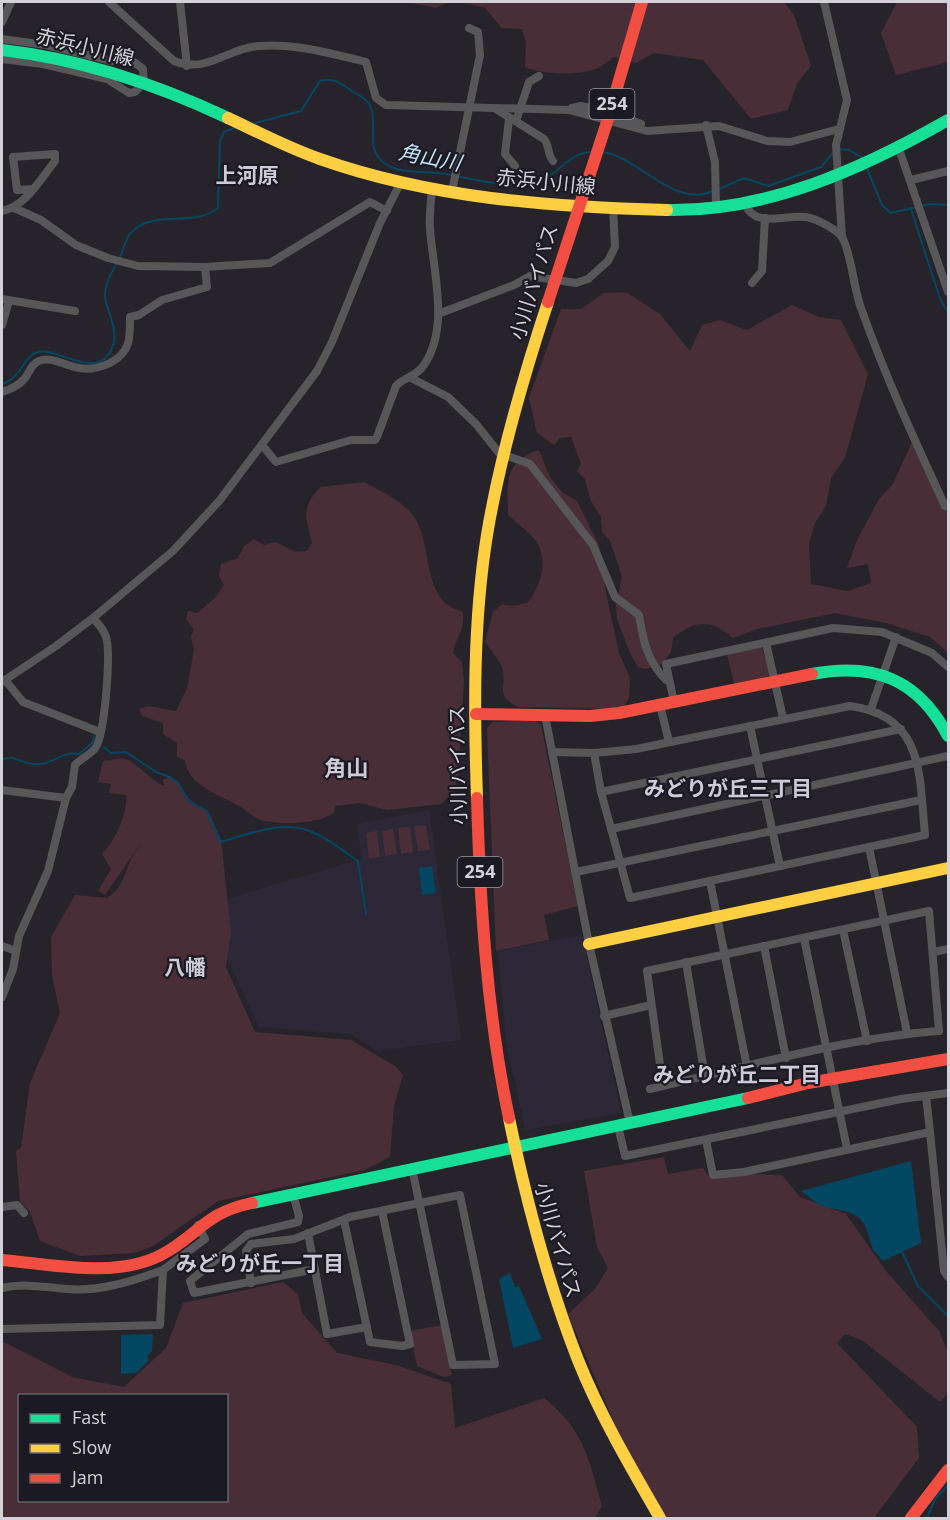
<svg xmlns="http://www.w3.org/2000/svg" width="950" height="1520" font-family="'Open Sans','Noto Sans JP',sans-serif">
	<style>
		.built { fill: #2c2837 }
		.green { fill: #492e37; fill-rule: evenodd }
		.water { fill: #034762 }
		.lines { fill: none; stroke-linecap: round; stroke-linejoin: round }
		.stream { stroke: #034762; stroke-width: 2 }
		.street { stroke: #575659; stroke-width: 8 }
		.fast { stroke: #16e098; stroke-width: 12 }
		.slow { stroke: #ffcf43; stroke-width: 12 }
		.jam { stroke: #f24e42; stroke-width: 12 }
		.labels { text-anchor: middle; stroke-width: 4.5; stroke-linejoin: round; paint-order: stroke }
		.shield { fill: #1b1922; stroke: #9b9aa1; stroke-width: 1.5 }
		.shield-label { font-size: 18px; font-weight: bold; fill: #d2d1d8 }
		.street-label { font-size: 20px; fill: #d2d1d8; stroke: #1b1922 }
		.water-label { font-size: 21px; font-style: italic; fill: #c0e2f5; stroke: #1b1922 }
		.neighbourhood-label { font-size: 21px; font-weight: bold; fill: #cecbd8; stroke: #1b1922 }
		.quarter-label { font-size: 22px; font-weight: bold; fill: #cecbd8; stroke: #1b1922 }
	</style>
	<rect width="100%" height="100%" fill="#26242a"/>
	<g class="built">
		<polygon points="429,810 461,1040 377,1051 351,1034 259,1027 221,946 230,898 361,859 357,824"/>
		<polygon points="582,935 621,1113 525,1130 506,1041 498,951"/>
	</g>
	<g class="green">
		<polygon points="408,2 449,2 436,8"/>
		<path d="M461,2h323l10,13 17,51 -14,18 -9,26 -37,9 -48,-59 -49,-7 -18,10 -22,-6c-5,3 -11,9 -16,11 -20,8 -54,7 -73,-1l1,-24 -4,-14 -20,-1 -17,-20z"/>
		<polygon points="897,2 948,2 948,62 896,75 881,33"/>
		<path d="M626,292l34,22 30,37 12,-26 18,-5 27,10 45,-25 27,12 22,3 27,54 -23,84 -14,20 -5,28 -11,17 -6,21 2,40 37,7 23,-8 -3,-19 -21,4 10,-28 22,-41 14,-15 19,-42 26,55 10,3v153l-18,-16 -44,-14 -51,-10 -78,16 -24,9c-23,-20 -37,-18 -60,0l-2,14 -9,12 -16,5 -8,-2 -8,-14 -13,-34 -1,-13 6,-29 -5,-16 -7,-20 -8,-9 -1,-15 -10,-16 -6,-22 -8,-8 4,-7 -10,-27 -11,1 -6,7 -17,-12 -8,-35 32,-89h20l23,-16z"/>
		<path d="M539,450l11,27 12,15 15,9 21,42 8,28 -1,17 14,65 11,25 -1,20 -7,11 -103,-2c-26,-11 -11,-20 -17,-40 -3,-8 -12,-17 -17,-25l8,-30 9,-8 10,2 15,-3c14,-16 22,-42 9,-62 -6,-9 -20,-18 -28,-26 -1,-32 -4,-54 31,-65z"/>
		<path d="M364,482c15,9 36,17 47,31 21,24 11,68 35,91 4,3 12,6 17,8 1,22 -6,22 -10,41l9,9 2,19 -6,97 -5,14 -12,12 -54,6 -27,-7 -25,3 -1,7c-18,11 -48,12 -68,8 -10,-1 -16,-8 -24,-13 -19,-13 -54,-20 -57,-48l-8,-3v-14l-14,-9v-11l-21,-7 -3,-7 10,-3 27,5 11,-23 7,-38 -3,-14 3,-6 -8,-11 2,-8 9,2 18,-15 9,-13 -5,-9 2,-12 17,-6 6,-12 10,-7 10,6 12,-3 19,10 12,-1 5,-8c-6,-27 -12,-33 8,-56z"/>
		<polygon points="762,647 770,673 767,677 734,684 727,654"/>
		<polygon points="534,720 541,725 578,906 544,915 549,940 496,951 487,728 493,722"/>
		<path d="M122,758c15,3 26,21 42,28l-1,-6 5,-3 10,4 9,16 24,19 10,24 10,92 -5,35 29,65 96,8 44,26 8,9 -9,31 -4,51 -25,13 -147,31 -65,45 -19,7 -54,3 -40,-15 -10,-29 -10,-11 -4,-50 5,-3 9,-65 30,-70 -8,-37 -1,-39 24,-42 32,3c15,-10 17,-21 23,-37 3,-7 8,-12 11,-18l-36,52 -7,-4 13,-22 -9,-15c13,-13 26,-40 24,-59l-17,-2 2,-9 -13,-2 5,-21z"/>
		<polygon points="426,825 430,850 418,851 414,826"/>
		<polygon points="410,827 413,852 401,854 398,828"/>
		<polygon points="393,829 397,854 385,856 382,831"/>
		<polygon points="377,831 380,857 369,858 366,833"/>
		<polygon points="664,1157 668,1174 703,1168 710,1178 744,1174 782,1175 800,1197 846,1214 886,1271 940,1332 948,1354 948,1393 940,1402 862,1340 845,1334 837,1343 917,1427 919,1458 874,1518 665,1518 627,1453 568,1314 595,1289 608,1268 597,1247 584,1171"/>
		<path d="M283,1282l15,12 4,19 35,40 59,12 55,19 4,44 89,-30c40,31 45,62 58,108l-7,12h-593v-177l70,36 52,10 42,-39 17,-45zM20,1396h206v104h-206z"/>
		<polygon points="442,1325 452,1375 444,1377 417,1366 410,1331"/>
	</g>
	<g class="water">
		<polygon points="432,866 436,893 422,895 419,868"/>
		<polygon points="911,1161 921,1243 883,1261 873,1250 865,1225 858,1217 849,1212 821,1206 801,1191"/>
		<polygon points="510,1273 515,1287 519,1286 542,1339 513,1348 499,1279"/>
		<polygon points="153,1334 152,1351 147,1356 149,1360 136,1373 121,1374 121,1335"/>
	</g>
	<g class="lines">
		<g class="stream">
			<path d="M251,124l50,-13 19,-30c12,-3 19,1 29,8 5,4 15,8 19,13 14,20 -9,50 23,65 15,7 37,4 54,7 29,5 61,15 91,8 21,-5 31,-28 54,-30"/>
			<polyline points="838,149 849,150 863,158"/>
			<path d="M602,152c38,5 71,57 111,39"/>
			<polyline points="866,166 882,205 891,213 929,204 948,205"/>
			<polyline points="719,189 744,178 768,186 821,167 834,152"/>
			<polyline points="911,209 940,299 948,313"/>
			<path d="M120,257c3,-6 5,-16 9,-22 22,-28 63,-6 89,-27l2,-67 4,-9 13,-5"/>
			<path d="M2,384c21,-7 21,-28 36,-32 21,-5 65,34 76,-10 3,-15 -7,-31 -9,-45 -1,-13 7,-24 12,-35"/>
			<path d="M104,747l7,6 15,-1 30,20 14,5 8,6 11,18 18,10 13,31c26,-7 59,-21 86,-12 18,5 37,21 52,31l8,53"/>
			<path d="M2,760c10,-6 20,3 31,4 17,3 29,-14 46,-10l13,-11 3,-9"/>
			<polyline points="902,1252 918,1286 948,1316"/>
			<polyline points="927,1518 935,1499 948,1485"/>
		</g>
		<g class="street">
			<path d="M109,2l65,59c34,13 53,-13 85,-15 36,-3 73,8 107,16l10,36 10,7 183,5 78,21 72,-5 48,15 23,1 49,-13"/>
			<polyline points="180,2 187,66"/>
			<polyline points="824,2 847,100 836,145 842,237"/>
			<polyline points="2,22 11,2"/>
			<polyline points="2,39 46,45 112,61 134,62 143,69 144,83 135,92 129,93 107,79 43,64 2,59"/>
			<polyline points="572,108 581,106 600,110"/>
			<path d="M496,109l48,30c6,7 3,15 9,22"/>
			<polyline points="619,115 641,124"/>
			<polyline points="509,119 505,154 515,166"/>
			<polyline points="516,121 529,82 539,76"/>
			<polyline points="706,125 715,162 716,207"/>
			<polyline points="899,149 948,292"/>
			<polyline points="911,180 948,171"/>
			<polyline points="452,191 480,55 478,32 469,28"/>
			<path d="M745,204c10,25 41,10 61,13 11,2 30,12 36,20 9,15 12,53 19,71 24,68 54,133 84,198l3,1"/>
			<polyline points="14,208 41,220 76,245 108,258 138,266 205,267 270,263 370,202 387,211"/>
			<path d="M2,211c24,-5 38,-31 53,-50v-7l-42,3 4,33 16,-1"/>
			<polyline points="752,283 762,271 765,218"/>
			<polyline points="2,299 75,311"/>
			<polyline points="438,314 514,285 530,276 576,283 588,279 608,261 615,247 613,207"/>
			<polyline points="2,325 9,301"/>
			<path d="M411,378l37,19 28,27 23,29 31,11 63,81 22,52 24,18c4,25 8,46 27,65l3,-1"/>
			<path d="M2,392c8,-3 17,-6 23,-14 5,-6 6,-14 14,-17 20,-8 36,19 71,2 21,-11 20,-25 20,-46l9,-2 23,-15 45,-13 -2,-20"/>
			<path d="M262,445l14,17 75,-22h24l2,-3 19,-51c8,-9 20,-9 28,-21 26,-38 9,-94 6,-136 -1,-13 1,-28 2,-41"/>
			<polyline points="766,643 783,718"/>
			<polyline points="5,680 23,702 100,732"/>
			<polyline points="2,682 56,646 93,618 173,551 220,500 317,371 332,342 380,223 401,182"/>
			<polyline points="674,702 666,664 833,628 882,632 932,653 948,667"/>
			<polyline points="660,705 669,742"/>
			<polyline points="871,709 896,637"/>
			<polyline points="545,715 589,944 630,1123"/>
			<polyline points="750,726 780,866"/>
			<path d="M552,752l42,1 42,-4 214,-43c75,10 69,69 75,129l-295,63 -29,-106 -7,-39"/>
			<polyline points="2,790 66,798"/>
			<polyline points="601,792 901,729"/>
			<polyline points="611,829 948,756"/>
			<polyline points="869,847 907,1033"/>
			<polyline points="576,872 921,800"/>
			<polyline points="710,881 747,1067"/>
			<polyline points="843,930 867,1041"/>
			<polyline points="804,938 847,1149"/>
			<polyline points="2,946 16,951"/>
			<polyline points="764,946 786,1058"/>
			<polyline points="933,952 948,949"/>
			<polyline points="686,962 705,1077"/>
			<path d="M2,997l11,-28 6,-33 29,-65 18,-73 6,-11 3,-22c6,-7 16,-10 21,-18 9,-15 14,-87 11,-106 -1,-9 -8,-16 -14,-23"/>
			<polyline points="604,1016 651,1005"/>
			<path d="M650,1089l13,-3c91,-21 183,-48 276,-55l-10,-120 -282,60 16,115"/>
			<polyline points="926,1096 930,1132"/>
			<polyline points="618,1126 625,1156 901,1099 948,1093"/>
			<polyline points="706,1140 713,1175 744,1172 930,1132 944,1271 948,1277"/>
			<polyline points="293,1194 299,1216 298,1222 248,1234 190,1281 194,1293 315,1269"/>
			<polyline points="2,1207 17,1205 24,1213"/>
			<polyline points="344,1220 370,1342 402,1346 410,1344 382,1211"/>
			<polyline points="308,1233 327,1334 367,1327"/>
			<polyline points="163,1270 205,1239 198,1225"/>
			<path d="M251,1283l-5,-32 5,-7 43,-5 56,-22 110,-22 35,169 -42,1c-14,-66 -27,-132 -41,-197"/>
			<path d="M2,1288c21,-5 43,-1 65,1 32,3 66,-8 96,-19l-3,55 -158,4"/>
		</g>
		<g class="fast">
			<path d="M2,50c79,9 154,34 226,68"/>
			<path d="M667,210c100,2 195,-41 281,-90"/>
			<path d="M812,674c62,-12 106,5 136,62"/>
			<polyline points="252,1203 748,1098"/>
		</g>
		<g class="slow">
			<path d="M228,118c30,14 60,30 92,41 110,39 230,48 347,51"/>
			<path d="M477,798c-3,-88 -4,-176 10,-263 13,-79 36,-157 61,-233"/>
			<polyline points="589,944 948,868"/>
			<path d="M509,1118c17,82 38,163 69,242 22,55 52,106 82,158"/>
		</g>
		<g class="jam">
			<polyline points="548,302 606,125 642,2"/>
			<polyline points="476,714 590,716 619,713 812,674"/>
			<path d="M477,798c3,106 10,216 32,320"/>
			<polyline points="748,1098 808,1083 948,1059"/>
			<path d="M2,1260c49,4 113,19 159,-5 38,-20 43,-42 91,-52"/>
			<polyline points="911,1518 948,1470"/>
		</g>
	</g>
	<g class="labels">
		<g class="shield">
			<rect x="589.5" y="89" width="45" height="30" rx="4.5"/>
			<rect x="457.5" y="857" width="45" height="30" rx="4.5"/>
		</g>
		<g class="shield-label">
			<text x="612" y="110">254</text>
			<text x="480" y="878">254</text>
		</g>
		<g class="street-label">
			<text transform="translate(85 47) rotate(14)" y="7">赤浜小川線</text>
			<text transform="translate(546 182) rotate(6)" y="7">赤浜小川線</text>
			<text transform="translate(534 282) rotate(-73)" y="7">小川バイパス</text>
			<text transform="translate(458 765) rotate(-91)" y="7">小川バイパス</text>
			<text transform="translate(558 1240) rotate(74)" y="7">小川バイパス</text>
		</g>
		<g class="water-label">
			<text transform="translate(430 158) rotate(11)" y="7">角山川</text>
		</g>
		<g class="neighbourhood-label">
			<text x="247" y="183">上河原</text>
			<text x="728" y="796">みどりが丘三丁目</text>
			<text x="185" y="975">八幡</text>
			<text x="737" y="1082">みどりが丘二丁目</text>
			<text x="260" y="1271">みどりが丘一丁目</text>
		</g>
		<g class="quarter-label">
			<text x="346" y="776">角山</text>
		</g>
	</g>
	<rect width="950" height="1520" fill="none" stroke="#d2d1d8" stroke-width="6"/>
	<rect x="18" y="1394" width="210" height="108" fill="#1b1922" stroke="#64636b" stroke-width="1.5"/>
	<rect x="30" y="1414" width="30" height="9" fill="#16e098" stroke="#64636b" stroke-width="1.5"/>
	<text x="72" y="1424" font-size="18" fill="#d2d1d8">Fast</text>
	<rect x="30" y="1444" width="30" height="9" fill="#ffcf43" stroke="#64636b" stroke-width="1.5"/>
	<text x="72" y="1454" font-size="18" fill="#d2d1d8">Slow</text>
	<rect x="30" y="1474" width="30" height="9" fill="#f24e42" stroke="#64636b" stroke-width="1.5"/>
	<text x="72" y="1484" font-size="18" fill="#d2d1d8">Jam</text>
</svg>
